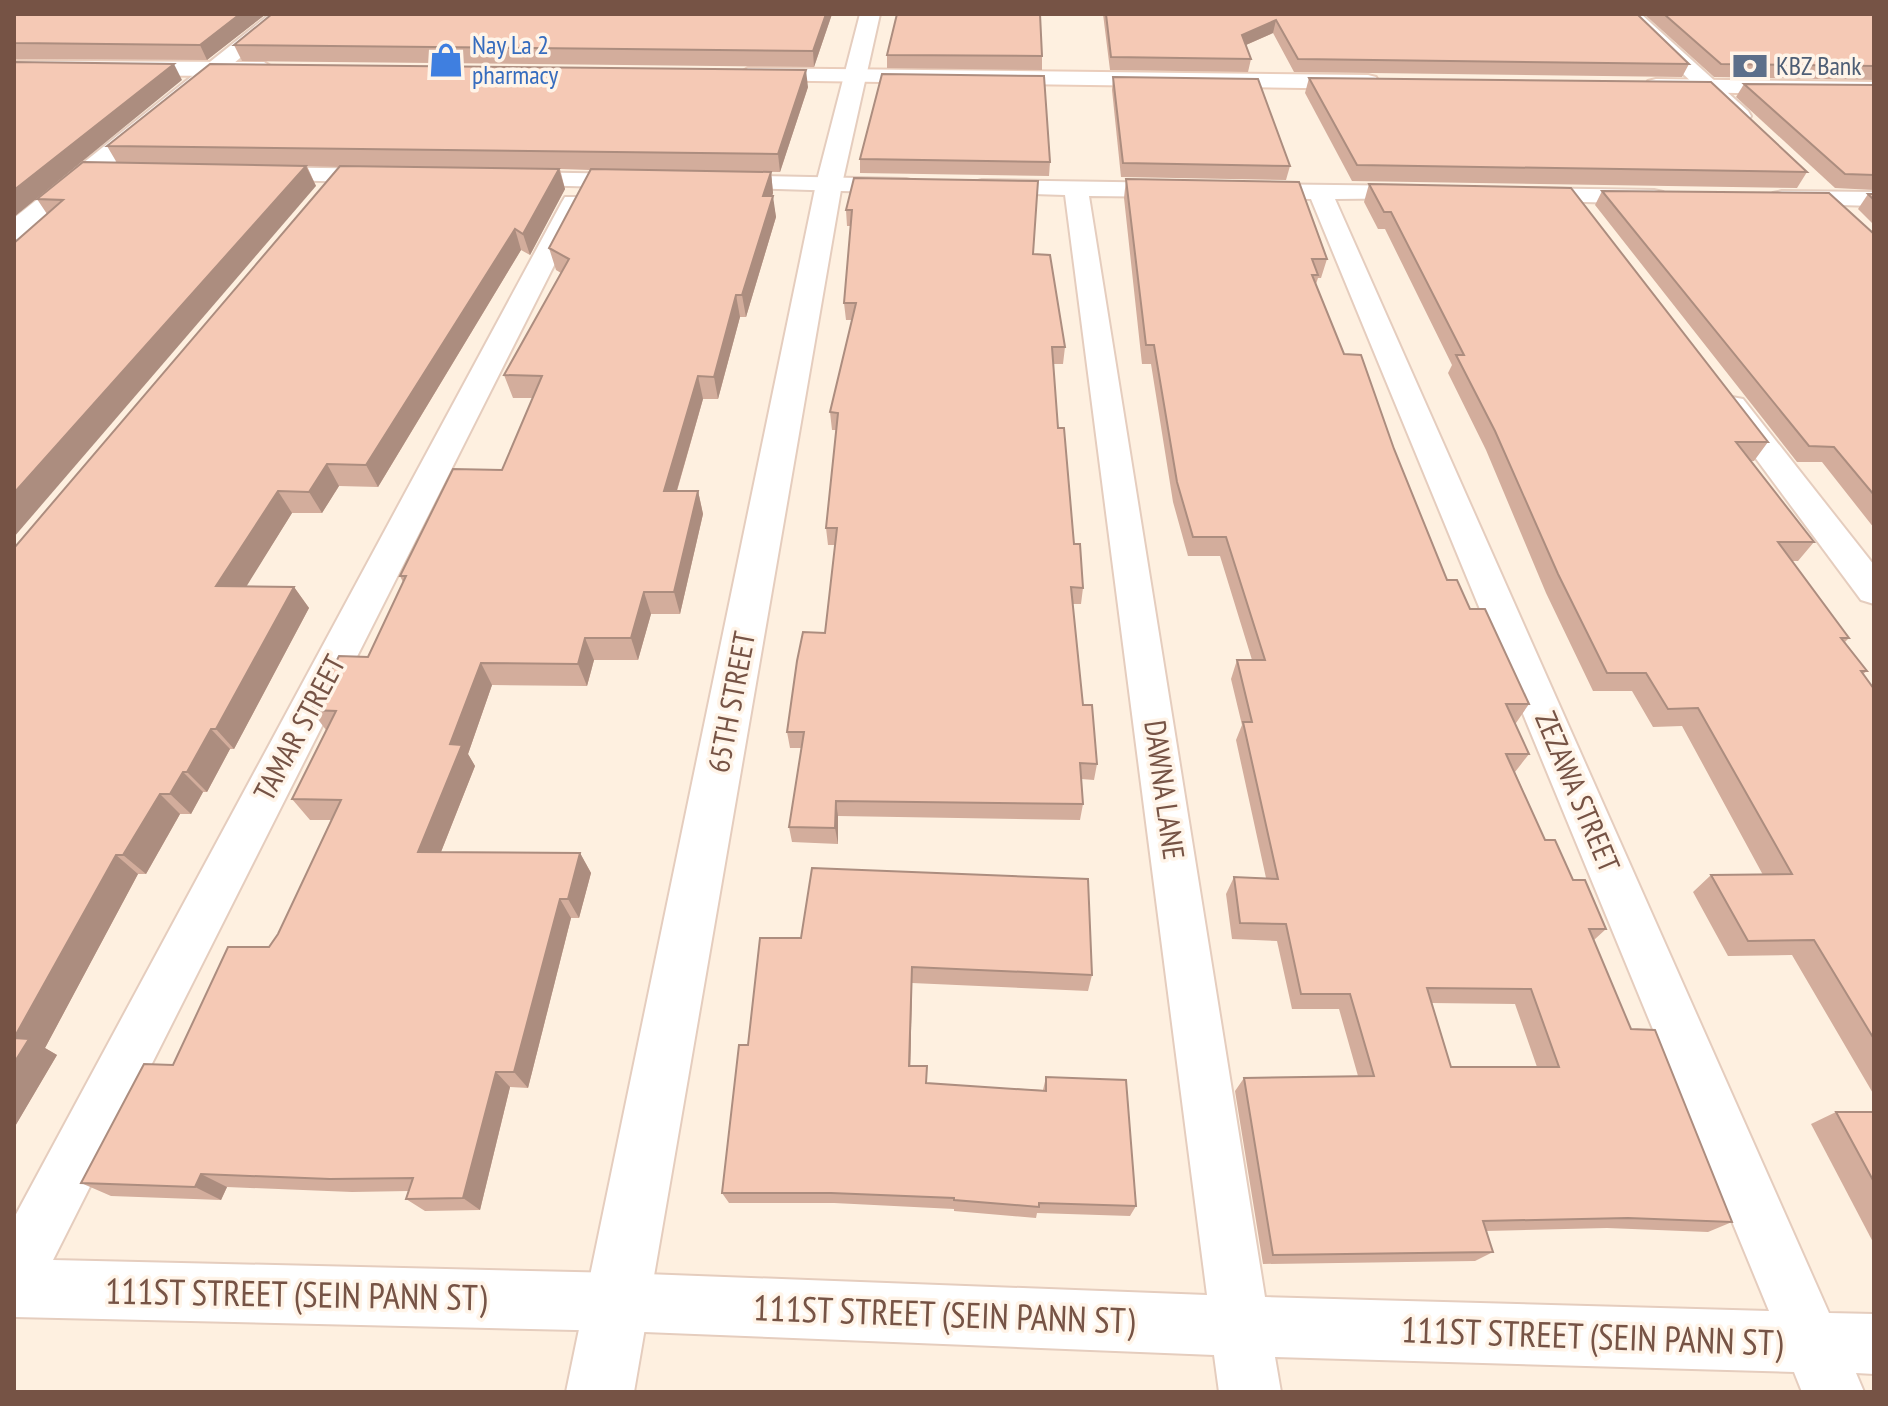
<svg xmlns="http://www.w3.org/2000/svg" width="1888" height="1406" font-family="'PT Sans Narrow',sans-serif">
	<style>
		.lines { fill: none; stroke-linecap: round; stroke-linejoin: round }
		.minor-casing { stroke: #e5cdbe; stroke-width: 4 }
		.tertiary-casing { stroke: #e5cdbe; stroke-width: 4 }
		.secondary-casing { stroke: #eacdbb; stroke-width: 4 }
		.minor { fill: #fff; fill-rule: evenodd }
		.tertiary { fill: #fff; fill-rule: evenodd }
		.secondary { fill: #fff; fill-rule: evenodd }
		.wall { fill: #d3ad9c; fill-rule: evenodd }
		.shaded-wall { fill: #ac8d7f }
		.building { fill: #f5c9b5; stroke: #ac8d7f; stroke-width: 2; fill-rule: evenodd }
		.labels { text-anchor: middle; stroke-width: 7; stroke-linejoin: round; paint-order: stroke }
		.far-shop-label { font-size: 26px; fill: #366cbe; stroke: #fff4e8; text-anchor: start }
		.far-service-label { font-size: 26px; fill: #4e5e75; stroke: #fff4e8; text-anchor: start }
		.street-label { font-size: 30px; fill: #765345; stroke: #fff4e8 }
		.near-street-label { font-size: 36px; fill: #765345; stroke: #fff4e8 }
	</style>
	<rect width="100%" height="100%" fill="#fef0e0"/>
	<g class="lines">
		<g class="minor-casing">
			<g id="minor">
				<polygon points="1621,14 1641,14 1748,111 1751,116 1748,121 1732,121"/>
				<polygon points="258,167 386,169 394,171 398,176 394,181 386,183 250,179 246,174 250,169"/>
				<polygon points="510,172 638,174 646,176 650,181 646,186 638,188 502,184 498,179 502,174"/>
				<polygon points="718,175 906,179 914,181 918,186 914,191 906,193 710,187 706,182 710,177"/>
				<polygon points="982,180 1178,183 1186,185 1190,190 1186,195 1178,197 1089,196 1265,1297 1769,1311 1311,199 1246,198 1237,196 1234,191 1237,186 1246,184 1422,186 1431,188 1434,193 1431,198 1335,199 1829,1313 1874,1314 1874,1374 1856,1373 1864,1392 1802,1392 1794,1372 1275,1357 1281,1392 1219,1392 1214,1355 619,1331 14,1317 14,1218 562,202 565,197 583,197 586,202 53,1260 619,1273 1207,1295 1065,195 974,192 970,187 974,182"/>
				<polygon points="1522,188 1654,190 1663,192 1666,197 1663,202 1654,204 1513,200 1510,195 1513,190"/>
				<polygon points="1782,191 1874,192 1874,206 1773,203 1770,198 1773,193"/>
				<polygon points="1732,397 1743,399 1874,565 1874,604 1861,600 1717,406 1721,399"/>
			</g>
		</g>
		<g class="tertiary-casing">
			<g id="tertiary">
				<polygon points="270,14 293,14 24,238 14,240 14,218"/>
				<polygon points="860,14 880,14 842,184 634,1392 566,1392 816,184"/>
			</g>
		</g>
		<g class="secondary-casing">
			<g id="secondary">
				<polygon points="14,61 264,62 275,69 264,76 14,75"/>
				<polygon points="748,68 1368,75 1376,77 1379,82 1376,87 1368,89 740,80 737,75"/>
				<polygon points="1656,79 1874,82 1874,96 1648,91 1645,86 1648,81"/>
			</g>
		</g>
		<use href="#minor" class="minor"/>
		<use href="#tertiary" class="tertiary"/>
		<use href="#secondary" class="secondary"/>
	</g>
	<g class="wall">
		<polygon points="14,14 266,14 207,60 14,59"/>
		<polygon points="272,14 832,14 814,67 242,61 234,45"/>
		<polygon points="1103,14 1637,14 1689,64 1682,77 1294,72 1273,33 1246,45 1251,59 1248,72 1110,70"/>
		<polygon points="1644,14 1874,14 1874,80 1714,77"/>
		<polygon points="887,55 1042,56 1042,70 887,68"/>
		<polygon points="1113,77 1290,166 1286,180 1121,177 1112,90"/>
		<polygon points="1309,78 1807,172 1797,188 1352,181 1305,93"/>
		<polygon points="1744,84 1874,85 1874,190 1835,188 1736,97"/>
		<polygon points="808,87 780,172 723,171 771,172 773,193 772,196 776,217 746,317 740,317 718,399 703,399 677,491 698,491 703,514 680,614 651,614 638,660 594,660 587,686 492,685 468,754 475,766 441,852 580,853 591,873 579,918 571,918 528,1088 510,1087 480,1210 425,1211 406,1199 409,1191 352,1192 227,1187 221,1200 111,1196 81,1183 173,1065 269,947 278,934 331,820 310,820 292,799 326,730 311,710 368,657 403,582 400,576 502,470 533,398 513,398 504,375 561,273 556,270 549,248 590,170 560,169 565,189 530,255 521,250 378,487 339,486 322,513 292,513 246,586 294,587 309,608 234,749 230,749 207,792 203,792 191,814 180,814 146,874 138,874 45,1048 57,1055 14,1128 14,548 339,167 307,166 316,186 47,214 37,199 117,163 107,146"/>
		<polygon points="860,159 1050,162 1049,176 860,173"/>
		<polygon points="854,178 1033,254 1065,347 1063,364 1053,364 1058,428 1074,544 1083,588 1081,604 1072,604 1083,705 1097,764 1094,780 1081,779 1083,804 1080,820 838,816 838,844 792,842 789,827 802,748 790,748 787,732 825,633 835,545 828,545 826,528 837,430 832,430 830,412 852,320 846,320 844,303 851,226 847,226 846,210"/>
		<path d="M1126,179l201,80 -6,19h-3l-2,6 28,70 50,95 53,131 23,29 59,95 -13,19h-2l15,31 -14,18 30,68 61,89 -12,11 37,89 101,193 -24,10 -101,-4 -121,3 7,21 -18,9 -212,3 -28,-173 9,-13 114,-2 -19,-67h-47l-15,-68 -45,-2 -6,-45 8,-17 32,1 -30,-138 6,-15 -11,-46 6,-19h15l-32,-104h-32l-15,-54 -22,-138h-9l-18,-166zM1431,1003l84,1 22,63h-86z"/>
		<polygon points="1369,184 1768,442 1754,461 1751,461 1814,542 1798,561 1792,561 1849,638 1845,642 1867,671 1863,674 1874,689 1874,1095 1792,955 1728,956 1693,892 1711,875 1763,875 1682,726 1653,727 1632,691 1593,691 1546,593 1486,450 1448,373 1452,365 1385,229 1378,229 1364,202"/>
		<polygon points="1602,191 1874,234 1874,528 1822,462 1797,462 1595,205"/>
		<polygon points="1868,194 1874,194 1874,225 1858,209"/>
		<polygon points="760,938 1092,975 1088,991 912,983 910,1066 927,1084 1043,1090 1046,1077 1136,1206 1130,1216 1037,1213 1036,1218 954,1211 954,1209 834,1203 729,1203 722,1193 748,1045"/>
		<polygon points="1836,1112 1874,1112 1874,1244 1811,1124"/>
	</g>
	<g class="shaded-wall">
		<polygon points="240,14 266,14 207,60 200,45"/>
		<polygon points="826,14 832,14 814,67 813,51"/>
		<polygon points="1276,20 1273,33 1239,48 1242,35"/>
		<polygon points="174,64 182,80 14,217 14,190"/>
		<polygon points="806,70 808,87 780,172 778,154"/>
		<polygon points="306,166 316,186 14,537 14,493"/>
		<polygon points="559,169 565,189 530,255 523,234"/>
		<polygon points="771,172 773,193 766,217 763,196"/>
		<polygon points="773,196 776,217 746,317 742,295"/>
		<polygon points="515,229 521,250 378,487 366,465"/>
		<polygon points="736,295 740,317 718,399 714,377"/>
		<polygon points="698,376 703,399 670,514 664,491"/>
		<polygon points="327,464 339,486 322,513 309,492"/>
		<polygon points="278,491 292,513 233,608 216,586"/>
		<polygon points="698,491 703,514 680,614 674,592"/>
		<polygon points="294,587 309,608 234,749 216,729"/>
		<polygon points="644,592 651,614 638,660 631,638"/>
		<polygon points="585,638 594,660 587,686 578,664"/>
		<polygon points="481,663 492,685 468,754 475,766 433,872 418,852 450,744"/>
		<polygon points="211,729 230,749 207,792 187,772"/>
		<polygon points="183,772 203,792 191,814 170,794"/>
		<polygon points="160,794 180,814 146,874 123,855"/>
		<polygon points="836,801 838,816 838,844 835,828"/>
		<polygon points="580,853 591,873 579,918 568,899"/>
		<polygon points="116,855 138,874 45,1048 57,1055 14,1128 14,1039"/>
		<polygon points="560,899 571,918 528,1088 514,1072"/>
		<polygon points="912,967 912,983 910,1079 909,1066"/>
		<polygon points="496,1072 510,1087 480,1210 463,1198"/>
		<polygon points="201,1174 227,1187 221,1200 195,1187"/>
	</g>
	<g class="building">
		<polygon points="14,14 240,14 200,45 14,43"/>
		<polygon points="272,14 826,14 813,51 234,45"/>
		<polygon points="897,14 1040,14 1042,56 887,55"/>
		<polygon points="1106,14 1637,14 1689,64 1298,59 1276,20 1242,35 1251,59 1111,57"/>
		<polygon points="1664,14 1874,14 1874,66 1721,64"/>
		<polygon points="14,62 174,64 14,190"/>
		<polygon points="210,64 806,70 778,154 107,146"/>
		<polygon points="882,74 1044,76 1050,162 860,159"/>
		<polygon points="1113,77 1258,79 1290,166 1123,163"/>
		<polygon points="1309,78 1711,82 1807,172 1357,165"/>
		<polygon points="1744,84 1874,85 1874,175 1845,174"/>
		<polygon points="83,162 306,166 14,493 14,243 63,200 37,199"/>
		<polygon points="340,166 559,169 523,234 515,229 366,465 327,464 309,492 278,491 216,586 294,587 216,729 211,729 187,772 183,772 170,794 160,794 123,855 116,855 14,1038 14,548"/>
		<polygon points="591,169 771,172 763,196 773,196 742,295 736,295 714,377 698,376 664,491 698,491 674,592 644,592 631,638 585,638 578,664 481,663 450,744 462,745 418,852 580,853 568,899 560,899 514,1072 496,1072 463,1198 406,1199 413,1178 330,1179 201,1174 195,1187 81,1183 144,1064 173,1065 228,947 269,947 278,934 341,800 292,799 336,711 311,710 339,656 368,657 406,576 400,576 453,469 502,470 542,376 504,375 569,259 549,248"/>
		<polygon points="854,178 1038,181 1033,254 1050,255 1065,347 1052,347 1058,428 1064,428 1074,544 1080,544 1083,588 1071,587 1083,705 1092,705 1097,764 1080,763 1083,804 836,801 835,828 789,827 804,732 787,732 797,661 803,632 825,633 837,528 826,528 838,413 830,412 856,303 844,303 852,210 846,210"/>
		<path d="M1126,179l173,3 28,77h-15l6,16h-6l32,79 17,1 33,94 53,131h10l13,29h15l44,95h-23l23,50h-23l39,86h10l18,40h12l21,49h-17l42,100 24,1 77,192 -104,-4 -145,3 10,31 -220,3 -29,-177 130,-2 -24,-82h-49l-15,-70 -46,-1 -6,-46 44,2 -35,-157h9l-15,-62h28l-39,-123h-33l-16,-55 -23,-137h-8zM1427,988l104,1 28,78h-108z"/>
		<polygon points="1369,184 1571,188 1768,442 1736,442 1814,542 1778,542 1849,638 1841,638 1867,671 1861,671 1874,689 1874,1039 1814,940 1748,941 1711,875 1792,874 1698,708 1668,709 1646,673 1607,673 1558,574 1495,431 1456,355 1464,355 1391,212 1384,212"/>
		<polygon points="1602,191 1829,193 1874,234 1874,495 1834,447 1809,446"/>
		<polygon points="1868,194 1874,194 1874,200"/>
		<polygon points="812,868 1088,879 1092,975 912,967 909,1066 927,1066 926,1083 1046,1091 1046,1077 1126,1080 1136,1206 1039,1203 1039,1207 954,1200 954,1198 831,1193 722,1193 739,1045 748,1045 760,938 801,938"/>
		<polygon points="14,1038 29,1039 14,1063"/>
		<polygon points="1836,1112 1874,1112 1874,1182"/>
	</g>
	<defs>
		<g id="shop-bare" transform="scale(2.76)"><path d="M-5-2.5h2.3a2.7 3.5 0 0 1 5.4 0H5L5.5 6h-11ZM-1.5-2.5h3a1.5 2.3 0 0 0-3 0Z" fill="#3f7fe0" stroke="#fff4e8" stroke-width="2.5" paint-order="stroke"/></g>
		<g id="bank-bare" transform="scale(2.76)"><path d="M-6-4H6V4H-6ZM0-2.3a2.3 2.3 0 1 0 0 4.6a2.3 2.3 0 1 0 0-4.6Z" fill="#5c6f8a" stroke="#fff4e8" stroke-width="2.5" paint-order="stroke"/></g>
	</defs>
	<g fill-rule="evenodd">
		<use href="#shop-bare" x="446" y="60"/>
		<use href="#bank-bare" x="1750" y="66"/>
	</g>
	<g class="labels">
		<g class="far-shop-label">
			<text x="472" y="54">Nay La 2<tspan x="472" dy="30">pharmacy</tspan></text>
		</g>
		<g class="far-service-label">
			<text x="1776" y="75">KBZ Bank</text>
		</g>
		<g class="street-label">
			<text transform="translate(732 702) rotate(-79)" y="10">65TH STREET</text>
			<text transform="translate(300 728) rotate(-62)" y="10">TAMAR STREET</text>
			<text transform="translate(1164 790) rotate(82)" y="10">DAWNA LANE</text>
			<text transform="translate(1577 792) rotate(67)" y="10">ZEZAWA STREET</text>
		</g>
		<g class="near-street-label">
			<text transform="translate(296 1294) rotate(1)" y="13">111ST STREET (SEIN PANN ST)</text>
			<text transform="translate(944 1314) rotate(2)" y="13">111ST STREET (SEIN PANN ST)</text>
			<text transform="translate(1592 1336) rotate(2)" y="13">111ST STREET (SEIN PANN ST)</text>
		</g>
	</g>
	<rect width="1888" height="1406" fill="none" stroke="#765345" stroke-width="32"/>
</svg>
